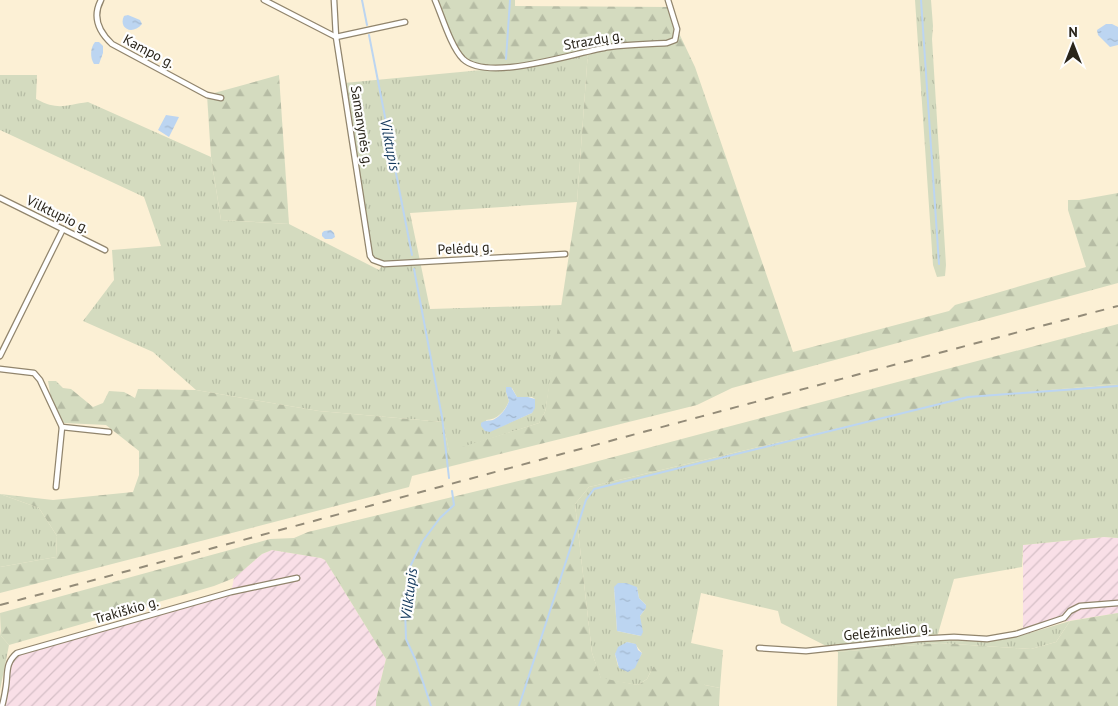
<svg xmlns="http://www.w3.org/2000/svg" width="1118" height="706" font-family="'PT Sans',sans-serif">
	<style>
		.industrial { fill: url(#industrial-furrows) }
		.grass { fill: url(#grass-tufts); fill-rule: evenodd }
		.forest { fill: url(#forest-firs) }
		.water { fill: url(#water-ripples) }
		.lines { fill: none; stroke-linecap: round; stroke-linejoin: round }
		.stream { stroke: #bcd5f1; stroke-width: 2 }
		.street-casing { stroke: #91856d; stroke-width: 7 }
		.street { stroke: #fff; stroke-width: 4.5 }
		.rail { stroke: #938b78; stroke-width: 2; stroke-dasharray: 9 9; stroke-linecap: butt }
		.labels { text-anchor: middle; stroke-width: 4.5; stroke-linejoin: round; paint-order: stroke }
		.street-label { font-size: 14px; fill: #29241a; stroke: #fefefe }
		.water-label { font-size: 15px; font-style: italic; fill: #14395d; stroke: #fefefe }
	</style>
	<defs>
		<pattern id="industrial-furrows" width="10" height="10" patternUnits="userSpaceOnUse" patternTransform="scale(1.25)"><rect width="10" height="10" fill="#f9dfe7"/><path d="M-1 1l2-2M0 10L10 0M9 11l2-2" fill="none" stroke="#d5bfc6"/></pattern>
		<pattern id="grass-tufts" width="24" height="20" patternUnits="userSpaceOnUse" patternTransform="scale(1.25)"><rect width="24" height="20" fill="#d4dbbf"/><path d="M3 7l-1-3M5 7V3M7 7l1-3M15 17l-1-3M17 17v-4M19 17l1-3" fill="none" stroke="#b6bca4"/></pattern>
		<pattern id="forest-firs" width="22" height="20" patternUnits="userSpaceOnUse" patternTransform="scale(1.25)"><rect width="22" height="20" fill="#d4dbbf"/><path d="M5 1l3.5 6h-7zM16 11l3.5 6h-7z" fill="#b6bca4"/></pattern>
		<pattern id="water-ripples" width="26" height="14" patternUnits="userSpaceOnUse" patternTransform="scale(1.25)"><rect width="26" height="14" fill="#bcd5f1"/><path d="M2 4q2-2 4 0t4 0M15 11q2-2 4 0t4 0" fill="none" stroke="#a2b7ce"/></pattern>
	</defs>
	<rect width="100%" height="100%" fill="#fcf0d5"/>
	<g class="industrial">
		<polygon points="1104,537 1118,538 1118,613 1061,622 1023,635 1023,545"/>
		<polygon points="272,550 321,558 325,560 386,659 376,700 376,706 2,706 7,666 17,653 231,593 234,578 262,554"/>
	</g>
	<g class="grass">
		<polygon points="915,0 931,0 933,26 932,39 946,265 945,276 937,277 933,265"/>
		<path d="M588,51l-11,151 -167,11 20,96 133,-4 -18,107 -6,11 -90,29 -6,-30 -124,-11 -123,-21 -43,-38 -70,-31 31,-41 -2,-30 49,-4 -17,-49 -144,-67v-55h37l-1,24c23,12 29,6 52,3l123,55 10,63 68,4 90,46 4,-6 -13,-8 -26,-173 148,-14zM512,388l5,9h15l3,2 -3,14 -42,18 -4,-11c11,0 19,-9 23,-19l-3,-9z"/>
		<path d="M1118,384v154l-14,-1 -81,8 -1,22 -68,12 -17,58 37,1 42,-4 7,1 47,-14 -14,21 -25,7 -92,-6 -101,9 -57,-29 -3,-12 -77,-18 -10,50 32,7 -3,38 -15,-3 -52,-18 -6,12 -9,6 -37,-6 -9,-26 -17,-149 14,-17 382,-90zM614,587h23l2,11 7,7v3l-6,8 1,20 -24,-5zM627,642l8,2 7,9 -4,8 -20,5 -3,-12z"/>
		<polygon points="0,494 39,508 57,536 56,557 0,567"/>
		<polygon points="0,630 1,636 9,645 0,690"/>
	</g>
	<g class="forest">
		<path d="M435,0h80v6l155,1 7,22 18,38 98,285 156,-41 6,-6 131,-38 -18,-57v-10h11l39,-7v90l-386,105 -35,17 -285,71 -3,11 -409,106v-26l56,-10 1,-21 -18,-28 -39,-14 53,6 80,-8 6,-17v-24l-33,-26 -42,-2 -13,-25 -3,-17h8l7,7 8,1 22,18 10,-4 6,-12 15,1 11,6 3,-9 58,1 123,21 124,11 6,29 90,-28 6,-11 32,-210 11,-151c-28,6 -102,28 -124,8 -13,-12 -22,-43 -29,-59z"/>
		<polygon points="279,75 289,224 221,220 211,157 207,95"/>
		<polygon points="1118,324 1118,384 971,397 589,487 575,504 592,653 601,678 638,685 647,679 653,667 657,666 699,678 705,685 720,688 719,706 376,706 376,700 386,659 325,560 321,558 272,550 262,554 234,578 214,586 9,645 1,636 0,613 270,539 294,538 308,532 568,469"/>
		<polygon points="1118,613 1118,706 837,706 838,652 939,643 1031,649 1056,642 1070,621"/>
	</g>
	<g class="water">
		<path d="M128,15l12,5 2,4c-10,12 -24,4 -18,-8z"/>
		<polygon points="1106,24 1112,24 1118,27 1118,45 1110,47 1098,35 1097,30"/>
		<path d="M95,42h4l4,4v7l-4,11h-5c-4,-6 -4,-16 1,-22z"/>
		<polygon points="166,115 179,117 169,137 158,130"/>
		<polygon points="331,230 334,233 335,237 332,239 325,239 322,236 322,233 324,231"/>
		<path d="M506,387h5l6,10h11l7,2v9l-3,5 -42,19 -5,-1 -4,-5v-3c4,-3 8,-2 12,-3 8,-4 13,-11 16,-19l-3,-9z"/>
		<polygon points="618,583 626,583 637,587 639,598 646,605 646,608 640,616 643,632 641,636 617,631 614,587"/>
		<polygon points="627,642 636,644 638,650 642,653 635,668 628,672 619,668 615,654 618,647"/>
	</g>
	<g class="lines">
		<g class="stream">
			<polyline points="362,0 367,25"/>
			<polyline points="921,0 939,264"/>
			<polyline points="369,35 412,255"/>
			<polyline points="506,59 510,0"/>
			<polyline points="414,269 442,417 449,478"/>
			<polyline points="431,706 416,661 406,639 405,608 409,569 422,542 440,518 454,505 452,491"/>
			<polyline points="519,706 586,500 594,489 968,397 1118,386"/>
		</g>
		<g class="street-casing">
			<g id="street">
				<path d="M101,0c-9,17 -2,32 11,44l95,51 14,3"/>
				<polyline points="264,0 336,37 405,22"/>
				<polyline points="334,0 336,37 370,256 373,260 384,264 565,254"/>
				<path d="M435,0c7,16 16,47 28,59 26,24 113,-7 146,-12 19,-3 39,-3 58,-4l8,-3 2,-11 -9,-29"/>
				<polyline points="0,198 105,250"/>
				<polyline points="0,356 63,229"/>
				<polyline points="0,369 34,373 40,380 62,427 109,432"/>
				<polyline points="56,487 62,427"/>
				<polyline points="759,648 806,651 918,639 954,637 987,639 1016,634 1064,618 1070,611 1080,606 1118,603"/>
				<path d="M2,706c2,-7 3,-13 4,-20 2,-13 -1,-23 11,-33l214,-61 66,-14"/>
			</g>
		</g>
		<use href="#street" class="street"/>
		<path class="rail" d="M0,605c373,-99 745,-202 1118,-299"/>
	</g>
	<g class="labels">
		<g class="street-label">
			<text transform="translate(593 40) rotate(-10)" y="5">Strazdų g.</text>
			<text transform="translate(149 51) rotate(28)" y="5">Kampo g.</text>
			<text transform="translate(362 126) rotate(81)" y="5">Samanynės g.</text>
			<text transform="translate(58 214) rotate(26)" y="5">Vilktupio g.</text>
			<text transform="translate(465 248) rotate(-3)" y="5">Pelėdų g.</text>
			<text transform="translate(126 610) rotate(-16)" y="5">Trakiškio g.</text>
			<text transform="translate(887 631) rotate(-6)" y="5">Geležinkelio g.</text>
		</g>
		<g class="water-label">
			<text transform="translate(390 145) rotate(79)" y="5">Vilktupis</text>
			<text transform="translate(409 594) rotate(-83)" y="5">Vilktupis</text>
		</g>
	</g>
	<g transform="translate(1073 45)" stroke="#fefefe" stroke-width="4" paint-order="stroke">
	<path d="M0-4L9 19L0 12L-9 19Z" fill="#29241a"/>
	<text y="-8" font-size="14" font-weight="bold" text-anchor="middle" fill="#29241a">N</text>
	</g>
</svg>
